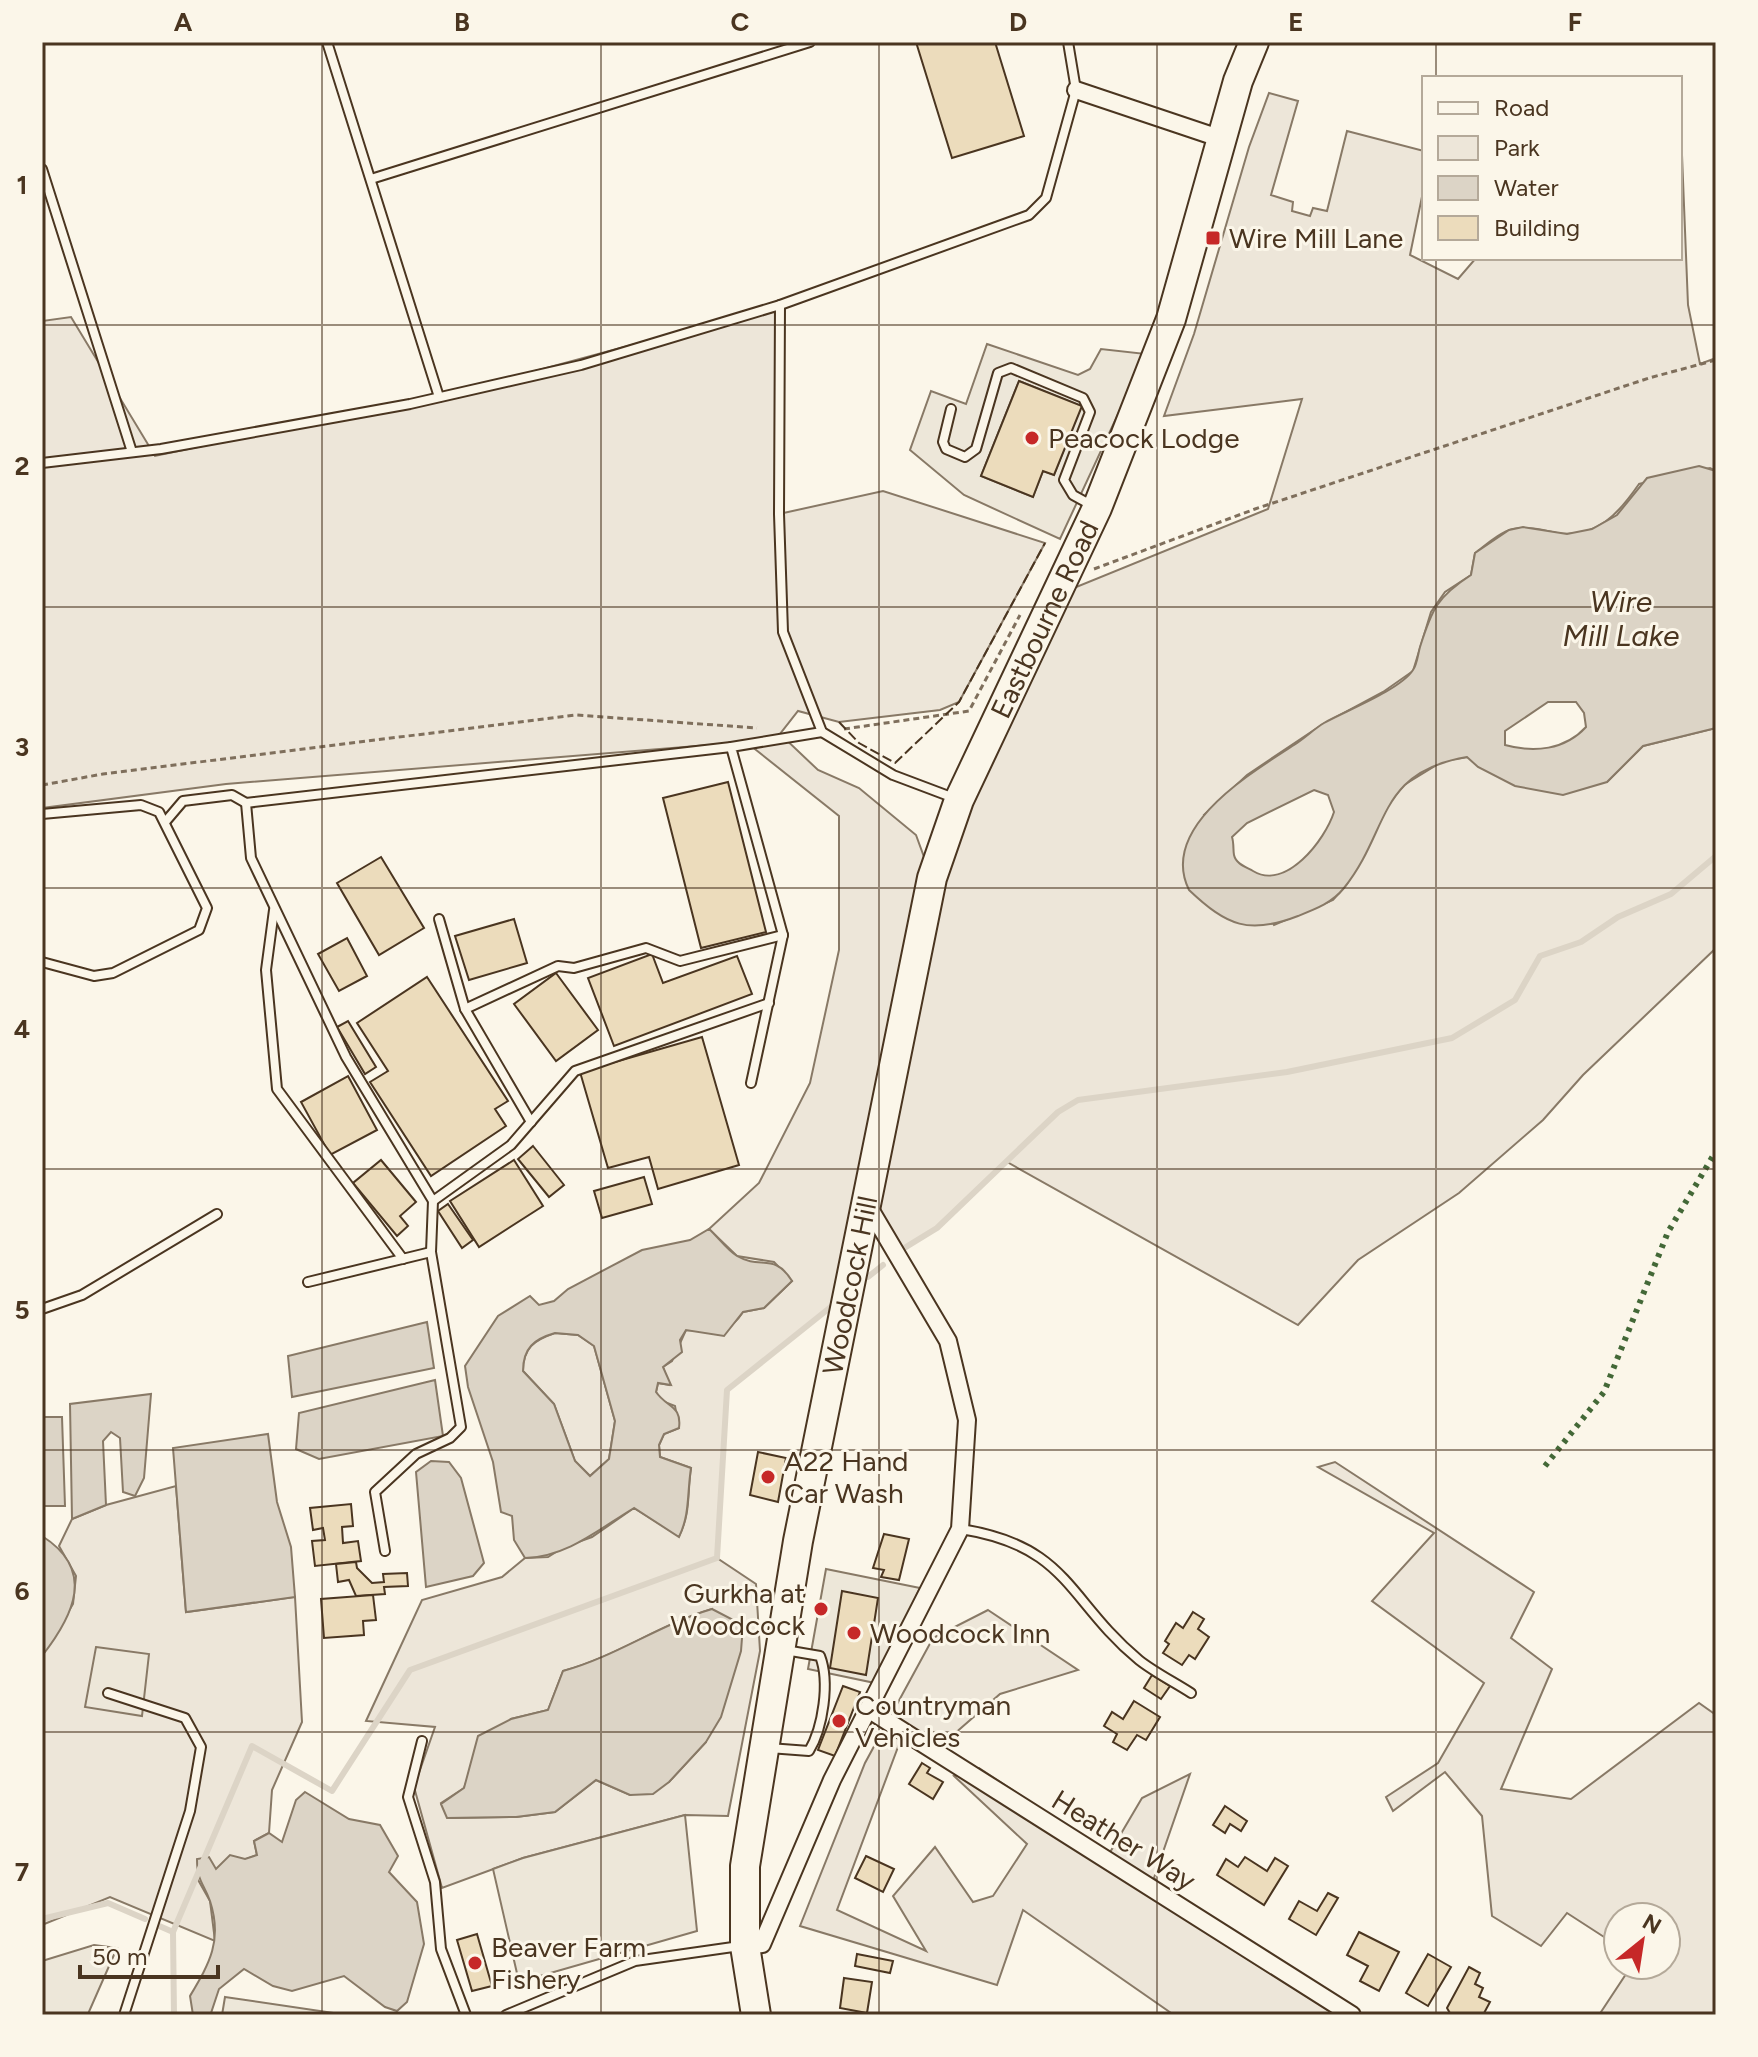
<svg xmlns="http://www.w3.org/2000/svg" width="1758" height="2057" font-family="Figtree,sans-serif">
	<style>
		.green { fill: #ede6d9; stroke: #887966; stroke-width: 2; fill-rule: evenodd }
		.parking { fill: #ede7d9; stroke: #887966; stroke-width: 2; fill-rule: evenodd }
		.water { fill: #dcd4c6; stroke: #887966; stroke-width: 2; fill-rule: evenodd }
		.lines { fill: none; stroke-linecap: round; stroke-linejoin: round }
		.stream { stroke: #dcd4c6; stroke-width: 6 }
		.building { fill: #ecdcbc; stroke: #4a3520; stroke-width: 2 }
		.service-casing { stroke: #4a3520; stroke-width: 12 }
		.minor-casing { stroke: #4a3520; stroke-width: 20 }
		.trunk-casing { stroke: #4a3520; stroke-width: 32 }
		.path { stroke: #7f6f5c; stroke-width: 3; stroke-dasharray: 6 4; stroke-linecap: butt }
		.service { stroke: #fbf6e9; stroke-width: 8 }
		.minor { stroke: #fbf6e9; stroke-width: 16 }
		.trunk { stroke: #fbf6e9; stroke-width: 28 }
		.hedge { stroke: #436837; stroke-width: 6; stroke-dasharray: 4 6; stroke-linecap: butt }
		.fence { stroke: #4a3520; stroke-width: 2; stroke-dasharray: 10 4; stroke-linecap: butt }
		.grid { fill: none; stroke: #4a3520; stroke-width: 2; stroke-opacity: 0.55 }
		.poi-dot { fill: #c62828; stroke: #fbf6e9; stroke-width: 3 }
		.labels { text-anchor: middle; stroke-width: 6; stroke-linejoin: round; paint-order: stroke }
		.poi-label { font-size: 28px; fill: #4a3520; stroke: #fbf6e9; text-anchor: start }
		.street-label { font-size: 28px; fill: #4a3520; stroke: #fbf6e9 }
		.water-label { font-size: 30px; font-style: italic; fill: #4a3520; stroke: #fbf6e9 }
		.neatline { fill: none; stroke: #4a3520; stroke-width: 3 }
		.grid-label { font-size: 26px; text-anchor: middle; font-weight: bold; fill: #4a3520 }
	</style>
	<rect width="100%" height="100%" fill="#fbf6e9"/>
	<g class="green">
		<path d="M1269,93l29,8 -27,94 22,7 -1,9 18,5 3,-8 14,3 20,-80 77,20v36l-14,68 48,24 18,-21h204l2,-103 6,150 12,59 16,-6v113l-6,-3 -71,16c-20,29 -42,55 -82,49 -14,-3 -30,-7 -44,-4 -13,3 -27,16 -38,24l-4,22 -26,17 -14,20 -18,59 -30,21 -60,32 -76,51 -43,40 70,110 59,-25 14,-16 43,-82 14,-17 39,-24 24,-4 140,25 36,-36 73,-18v220l-133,127 -40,45 -84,73 -101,67 -60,65 -291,-163 -70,66 -41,27 -29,-50 -27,95 -113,91 -10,167 39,26 4,67 -32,165 -43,-1 -162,43 -81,30 -28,-101 21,-60 -69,-6 56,-121 80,-23 23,-19 23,-1 16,-10 28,-10 42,-29 45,28c12,-23 8,-42 12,-68l-31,-11 -1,-12 5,-11 15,-6 -4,-22 -13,-5 -6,-9 2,-9 11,2 -6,-18 9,-6 14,-31c24,0 42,6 57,-18l21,-4 28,-27 -18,-19 -37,-6 -28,-27 50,-46 51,-100 29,-133v-134l-93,-74 -520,42 -184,24v-487l29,-4 84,139 284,-59 341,-92 -1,209 104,-23 162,52 -86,159 -19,8 -101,12 -41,-11 -18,23 38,36 41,18 57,47 15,41 128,-282 209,-85 34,-110 -138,17 30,-82 55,-187zM712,1609l-6,133 -37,40 -39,13 -34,-15 -41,32 -39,5 -68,1 -7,-15 23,-15 9,-25 38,-44 37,-9 15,-39c53,-14 96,-46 149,-62z"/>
		<path d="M555,1333l23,2 16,11 21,75 -6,38 -19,17 -15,-15 -21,-57 -31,-33c0,-23 11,-31 32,-38z"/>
		<polygon points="1335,1462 1534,1592 1511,1638 1552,1669 1501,1789 1571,1799 1699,1703 1716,1715 1716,2015 1599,2015 1632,1965 1666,1965 1666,1917 1618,1917 1618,1946 1567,1913 1541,1946 1492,1916 1482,1816 1445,1772 1393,1811 1386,1797 1438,1763 1484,1683 1372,1601 1434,1533 1318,1467"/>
		<polygon points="176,1486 186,1612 295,1597 302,1722 272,1790 269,1833 254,1841 257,1855 197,1878 210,1901 215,1941 110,1897 42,1925 42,1656 73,1604 76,1576 59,1546 72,1519 106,1505"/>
		<polygon points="988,1610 1078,1670 1000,1694 945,1742 901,1739 837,1910 926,1951 893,1896 935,1847 973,1902 993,1896 1027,1844 954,1776 979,1768 1109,1854 1142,1798 1190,1774 1154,1878 1205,1932 1336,2015 1174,2015 1023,1910 997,1985 800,1926 865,1763 933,1638"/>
	</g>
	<g class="parking">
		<path d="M987,344l91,31 12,-6 11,-20 45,5 -86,185 -96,-44 -54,-45 21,-59 35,13zM1019,381l62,25 -27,69 -11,-4 -10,26 -52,-21z"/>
		<polygon points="826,1569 920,1588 875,1683 808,1669"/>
		<polygon points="96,1647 149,1654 142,1716 85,1707"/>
		<polygon points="685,1815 697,1931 519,1982 493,1869 523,1858"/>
		<polygon points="94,1945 117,1948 88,2014 42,2015 42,1961"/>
		<polygon points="225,1997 347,2015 222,2015"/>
	</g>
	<g class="water">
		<path d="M1699,466l17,5v257l-73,18 -36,36 -44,13 -48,-9 -37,-19 -11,-10c-91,15 -77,74 -123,131 -12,15 -28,21 -46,28 -49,19 -71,10 -109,-26 -31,-63 64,-118 105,-145 11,-7 20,-16 30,-22 21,-12 76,-33 89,-53 4,-5 5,-16 7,-23 12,-38 17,-50 51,-72l4,-22 34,-23 14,-3 44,7 25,-5 25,-14 30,-37zM1548,702h28l8,11 2,14c-21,23 -52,26 -81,18v-14zM1314,790l14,5 6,17c-9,28 -48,79 -81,59 -7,-4 -17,-7 -19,-16 -1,-5 0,-12 -2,-18l15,-14z"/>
		<path d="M709,1229c9,8 18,21 28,27 24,14 37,-4 55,25l-28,27 -21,4 -19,24 -38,-6 -6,10 2,12 -19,15 8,18 -13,-2 -2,9c11,16 26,13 23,36l-15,6 -5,11 1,12 31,11c-4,26 -1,46 -12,69l-45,-29c-35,21 -67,49 -109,50l-11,-18 -2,-24 -11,-4 -8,-50 -25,-75 -3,-21 33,-50 32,-20 9,9 15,-4 14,-12 74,-39 48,-10zM555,1333l23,2 16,11 21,75 -6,38 -19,17 -15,-15 -21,-57 -31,-33c0,-23 11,-32 32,-38z"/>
		<polygon points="427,1322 434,1368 292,1397 288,1356"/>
		<polygon points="435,1380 443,1436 319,1459 296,1449 299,1413"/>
		<polygon points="151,1394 144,1478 135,1496 123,1492 120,1438 111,1432 103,1441 106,1505 72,1519 70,1404"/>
		<polygon points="42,1417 62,1417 65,1506 42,1506"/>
		<polygon points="268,1434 277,1502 291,1547 295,1597 186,1612 173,1448"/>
		<polygon points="431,1461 449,1462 461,1478 484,1563 473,1576 426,1587 416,1472"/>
		<path d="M42,1536c54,34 32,79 0,120z"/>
		<path d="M712,1609l31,16 -2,26 -20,66 -15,25 -37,40 -16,12 -23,1 -34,-15 -41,32 -39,5 -69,1 -6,-14 23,-16 14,-52 33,-17 37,-9 15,-39c54,-15 95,-46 149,-62z"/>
		<path d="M305,1792l44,27 31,6 18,31 -9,16 28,30 7,42 -17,58 -10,9 -12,-4 -41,-31 -52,15 -19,-5 -29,-17 -25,20 -8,24 -18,2 -3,-19c19,-32 33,-55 20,-95 -7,-19 -13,-20 -13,-42l12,-2 7,12 14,-14 15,4 12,-4 -3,-14 15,-8 13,9 14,-42z"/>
	</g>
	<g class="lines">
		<g class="stream">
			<polyline points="906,1247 937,1228 1058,1112 1078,1100 1287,1072 1452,1038 1515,1000 1540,956 1581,942 1618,917 1671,894 1716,856"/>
			<polyline points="868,1277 883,1265"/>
			<polyline points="42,1919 108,1903 145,1919"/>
			<polyline points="157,1925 173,1932"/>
			<polyline points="174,2015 173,1932 252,1746 332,1791 410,1670 717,1558 727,1390 837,1302"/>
		</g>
	</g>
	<g class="building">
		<polygon points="916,42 995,42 1024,136 952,158"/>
		<polygon points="1019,381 1082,406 1054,475 1043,471 1033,497 981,476"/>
		<polygon points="728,782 766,932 701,948 663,798"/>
		<polygon points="381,857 424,928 379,955 337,883"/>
		<polygon points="514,919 527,963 469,980 455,936"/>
		<polygon points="347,938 367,976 339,991 318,954"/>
		<polygon points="652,954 663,983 737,956 752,994 614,1046 588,978"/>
		<polygon points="556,973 598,1030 556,1061 514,1004"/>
		<polygon points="427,977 508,1101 495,1109 506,1126 431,1176 370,1082 388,1071 357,1023"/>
		<polygon points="348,1021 376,1067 365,1074 337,1027"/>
		<polygon points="702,1037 739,1165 658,1189 649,1157 608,1168 580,1072"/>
		<polygon points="348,1076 377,1130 330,1155 301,1102"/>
		<polygon points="533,1146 564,1185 549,1197 518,1159"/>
		<polygon points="381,1160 416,1202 400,1216 408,1226 397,1236 353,1183"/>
		<polygon points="514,1160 543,1206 479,1247 450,1201"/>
		<polygon points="644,1177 652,1204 602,1218 594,1191"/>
		<polygon points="448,1204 473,1240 462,1248 438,1211"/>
		<polygon points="758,1452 786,1458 778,1502 750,1495"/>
		<polygon points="351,1504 353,1526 342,1527 343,1543 358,1541 361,1561 315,1566 312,1541 325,1540 323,1528 313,1530 310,1508"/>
		<polygon points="884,1534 909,1539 899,1580 881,1577 884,1570 873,1568"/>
		<polygon points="356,1562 357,1568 372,1583 384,1582 383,1574 407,1573 408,1586 384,1587 385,1594 356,1596 349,1580 338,1582 336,1564"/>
		<polygon points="842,1591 878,1598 866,1675 830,1668"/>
		<polygon points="373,1595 376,1620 363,1621 364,1635 324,1638 321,1599"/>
		<polygon points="1193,1612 1204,1619 1198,1629 1209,1637 1195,1659 1189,1655 1182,1665 1163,1653 1169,1644 1165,1641 1176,1623 1183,1628"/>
		<polygon points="1152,1675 1170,1686 1161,1699 1144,1688"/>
		<polygon points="843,1686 860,1692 835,1756 818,1750"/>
		<polygon points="1134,1701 1160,1717 1146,1740 1137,1735 1127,1750 1113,1742 1117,1734 1104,1726 1112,1712 1123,1719"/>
		<polygon points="922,1763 930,1768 927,1773 943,1782 933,1799 909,1784"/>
		<polygon points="1225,1806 1247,1821 1241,1831 1230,1824 1225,1833 1213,1825"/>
		<polygon points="866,1856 894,1869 883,1892 855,1878"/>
		<polygon points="1245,1857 1267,1871 1275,1858 1288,1866 1264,1905 1217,1875 1226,1859 1238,1867"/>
		<polygon points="1328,1893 1338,1898 1316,1935 1289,1919 1299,1901 1317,1911"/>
		<polygon points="1359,1932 1399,1952 1379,1991 1360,1981 1368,1966 1347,1955"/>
		<polygon points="477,1934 492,1986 472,1991 457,1940"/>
		<polygon points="857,1954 893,1961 890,1973 855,1966"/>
		<polygon points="1428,1954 1451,1967 1428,2006 1406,1993"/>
		<polygon points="1469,1967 1480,1973 1475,1984 1483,1988 1479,1997 1490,2002 1483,2015 1451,2015 1447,2008"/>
		<polygon points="844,1978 872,1982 867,2013 840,2008"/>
	</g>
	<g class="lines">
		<g class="service-casing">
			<g id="service">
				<polyline points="327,42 439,397"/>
				<polyline points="42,169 132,452"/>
				<polyline points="371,179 810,42"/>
				<polyline points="780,305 1029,215 1046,198 1076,90 1068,42"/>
				<polyline points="951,409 943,442 946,449 965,457 976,449 998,373 1011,368 1083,398 1090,412 1064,480 1073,495 1093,506"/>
				<polyline points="42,463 161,449 410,404 581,365 780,305 779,514 783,632 822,732 893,775 954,798"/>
				<polyline points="731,747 246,803 251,858 346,1057 433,1201 511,1145 575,1071 769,1003"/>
				<polyline points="42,814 141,805 159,812 207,908 199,930 113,973 94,976 42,962"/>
				<polyline points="166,821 183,801 232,795 246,803"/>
				<polyline points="274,910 266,970 277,1089 403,1259"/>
				<polyline points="439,919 465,1009"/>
				<polyline points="751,1083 783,935 731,747 822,732"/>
				<polyline points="531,1122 465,1009 558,966 574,968 646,948 680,961 783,935"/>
				<polyline points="308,1282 431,1252"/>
				<polyline points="42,1309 82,1295 217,1214"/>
				<path d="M961,1529c108,17 106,71 178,131 15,12 35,22 52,33"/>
				<polyline points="385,1551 375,1492 416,1454 450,1438 461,1427 431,1252 433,1201"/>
				<polyline points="108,1693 185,1718 201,1747 190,1811 124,2015"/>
				<polyline points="422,1741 408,1797 435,1882 441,1949 466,2015"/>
				<path d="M769,1748l40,3c14,-23 21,-69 11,-95l-35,-6"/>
				<polyline points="506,2015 635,1961 740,1946"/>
			</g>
		</g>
		<g class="minor-casing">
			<g id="minor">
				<polyline points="1076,90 1222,139"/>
				<polyline points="868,1709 1352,2015"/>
				<polyline points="745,1946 762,1944 832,1780 960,1529 967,1420 948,1341 867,1204"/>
			</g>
		</g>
		<g class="trunk-casing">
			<g id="trunk">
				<path id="s1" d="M756,2015l-11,-69v-80l8,-49 45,-276 134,-663 27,-78 138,-292 74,-189 67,-238 16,-39"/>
			</g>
		</g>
		<g class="path">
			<polyline points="1094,569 1255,509 1649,378 1716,360"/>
			<polyline points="844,729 969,711 1020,615"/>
			<polyline points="42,785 103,774 576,715 757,728"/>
		</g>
		<use href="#service" class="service"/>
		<use href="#minor" class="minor"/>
		<use href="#trunk" class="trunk"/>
		<polyline class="hedge" points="1545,1466 1604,1392 1668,1232 1716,1151"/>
		<polyline class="fence" points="839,722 859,743 895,763 959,702 1045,543"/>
	</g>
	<path class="grid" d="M322,42v1973M601,42v1973M879,42v1973M1157,42v1973M1436,42v36M1436,258v1757M42,325h1674M42,607h1674M42,888h1674M42,1169h1674M42,1450h1674M42,1732h1674"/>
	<g class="poi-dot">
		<rect x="1205" y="230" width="16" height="16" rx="4"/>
		<circle cx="1032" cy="438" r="8"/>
		<circle cx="768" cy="1477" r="8"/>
		<circle cx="821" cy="1609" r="8"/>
		<circle cx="854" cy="1633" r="8"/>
		<circle cx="839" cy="1721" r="8"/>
		<circle cx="475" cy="1963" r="8"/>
	</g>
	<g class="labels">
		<g class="poi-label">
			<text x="1229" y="248">Wire Mill Lane</text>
			<text x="1048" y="448">Peacock Lodge</text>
			<text x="784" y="1471">A22 Hand<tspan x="784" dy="32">Car Wash</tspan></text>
			<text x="805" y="1603" text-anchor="end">Gurkha at<tspan x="805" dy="32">Woodcock</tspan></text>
			<text x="870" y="1643">Woodcock Inn</text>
			<text x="855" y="1715">Countryman<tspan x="855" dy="32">Vehicles</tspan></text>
			<text x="491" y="1957">Beaver Farm<tspan x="491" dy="32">Fishery</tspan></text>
		</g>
		<g class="street-label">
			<text dy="10" stroke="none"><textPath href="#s1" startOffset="1438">Eastbourne Road</textPath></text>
			<text dy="10" stroke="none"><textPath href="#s1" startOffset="740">Woodcock Hill</textPath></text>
			<text transform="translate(1124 1840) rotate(32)" y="10">Heather Way</text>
		</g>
		<g class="water-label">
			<text x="1621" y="612">Wire<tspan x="1621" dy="34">Mill Lake</tspan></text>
		</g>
	</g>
	<rect width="1758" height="2057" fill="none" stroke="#fbf6e9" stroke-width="88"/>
	<rect x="1422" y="76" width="260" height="184" fill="#fbf6e9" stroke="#b4a999" stroke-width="2"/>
	<rect x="1438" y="102" width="40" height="12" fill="#fbf6e9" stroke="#b4a999" stroke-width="2"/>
	<text x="1494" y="116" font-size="24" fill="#4a3520">Road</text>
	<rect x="1438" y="136" width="40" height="24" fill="#ede6d9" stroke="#b4a999" stroke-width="2"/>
	<text x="1494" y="156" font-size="24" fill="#4a3520">Park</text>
	<rect x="1438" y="176" width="40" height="24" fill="#dcd4c6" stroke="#b4a999" stroke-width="2"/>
	<text x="1494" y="196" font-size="24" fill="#4a3520">Water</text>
	<rect x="1438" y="216" width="40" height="24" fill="#ecdcbc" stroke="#b4a999" stroke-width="2"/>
	<text x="1494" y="236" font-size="24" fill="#4a3520">Building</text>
	<g transform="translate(1642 1941) rotate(30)"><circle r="38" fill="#fbf6e9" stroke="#b4a999" stroke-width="2"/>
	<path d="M0-6L14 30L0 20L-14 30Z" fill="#c62828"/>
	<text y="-12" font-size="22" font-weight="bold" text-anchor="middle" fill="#4a3520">N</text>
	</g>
	<path d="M80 1965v12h138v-12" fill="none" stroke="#4a3520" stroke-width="4"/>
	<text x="92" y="1965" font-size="24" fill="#4a3520" stroke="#fbf6e9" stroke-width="6" paint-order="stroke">50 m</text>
	<rect x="44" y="44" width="1670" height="1969" class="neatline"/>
	<g class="grid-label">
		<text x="183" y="31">A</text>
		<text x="462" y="31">B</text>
		<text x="740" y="31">C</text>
		<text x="1018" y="31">D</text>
		<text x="1296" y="31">E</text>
		<text x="1575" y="31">F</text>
		<text x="22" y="194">1</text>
		<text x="22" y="475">2</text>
		<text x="22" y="756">3</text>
		<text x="22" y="1038">4</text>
		<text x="22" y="1319">5</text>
		<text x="22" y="1600">6</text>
		<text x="22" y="1881">7</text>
	</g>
</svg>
